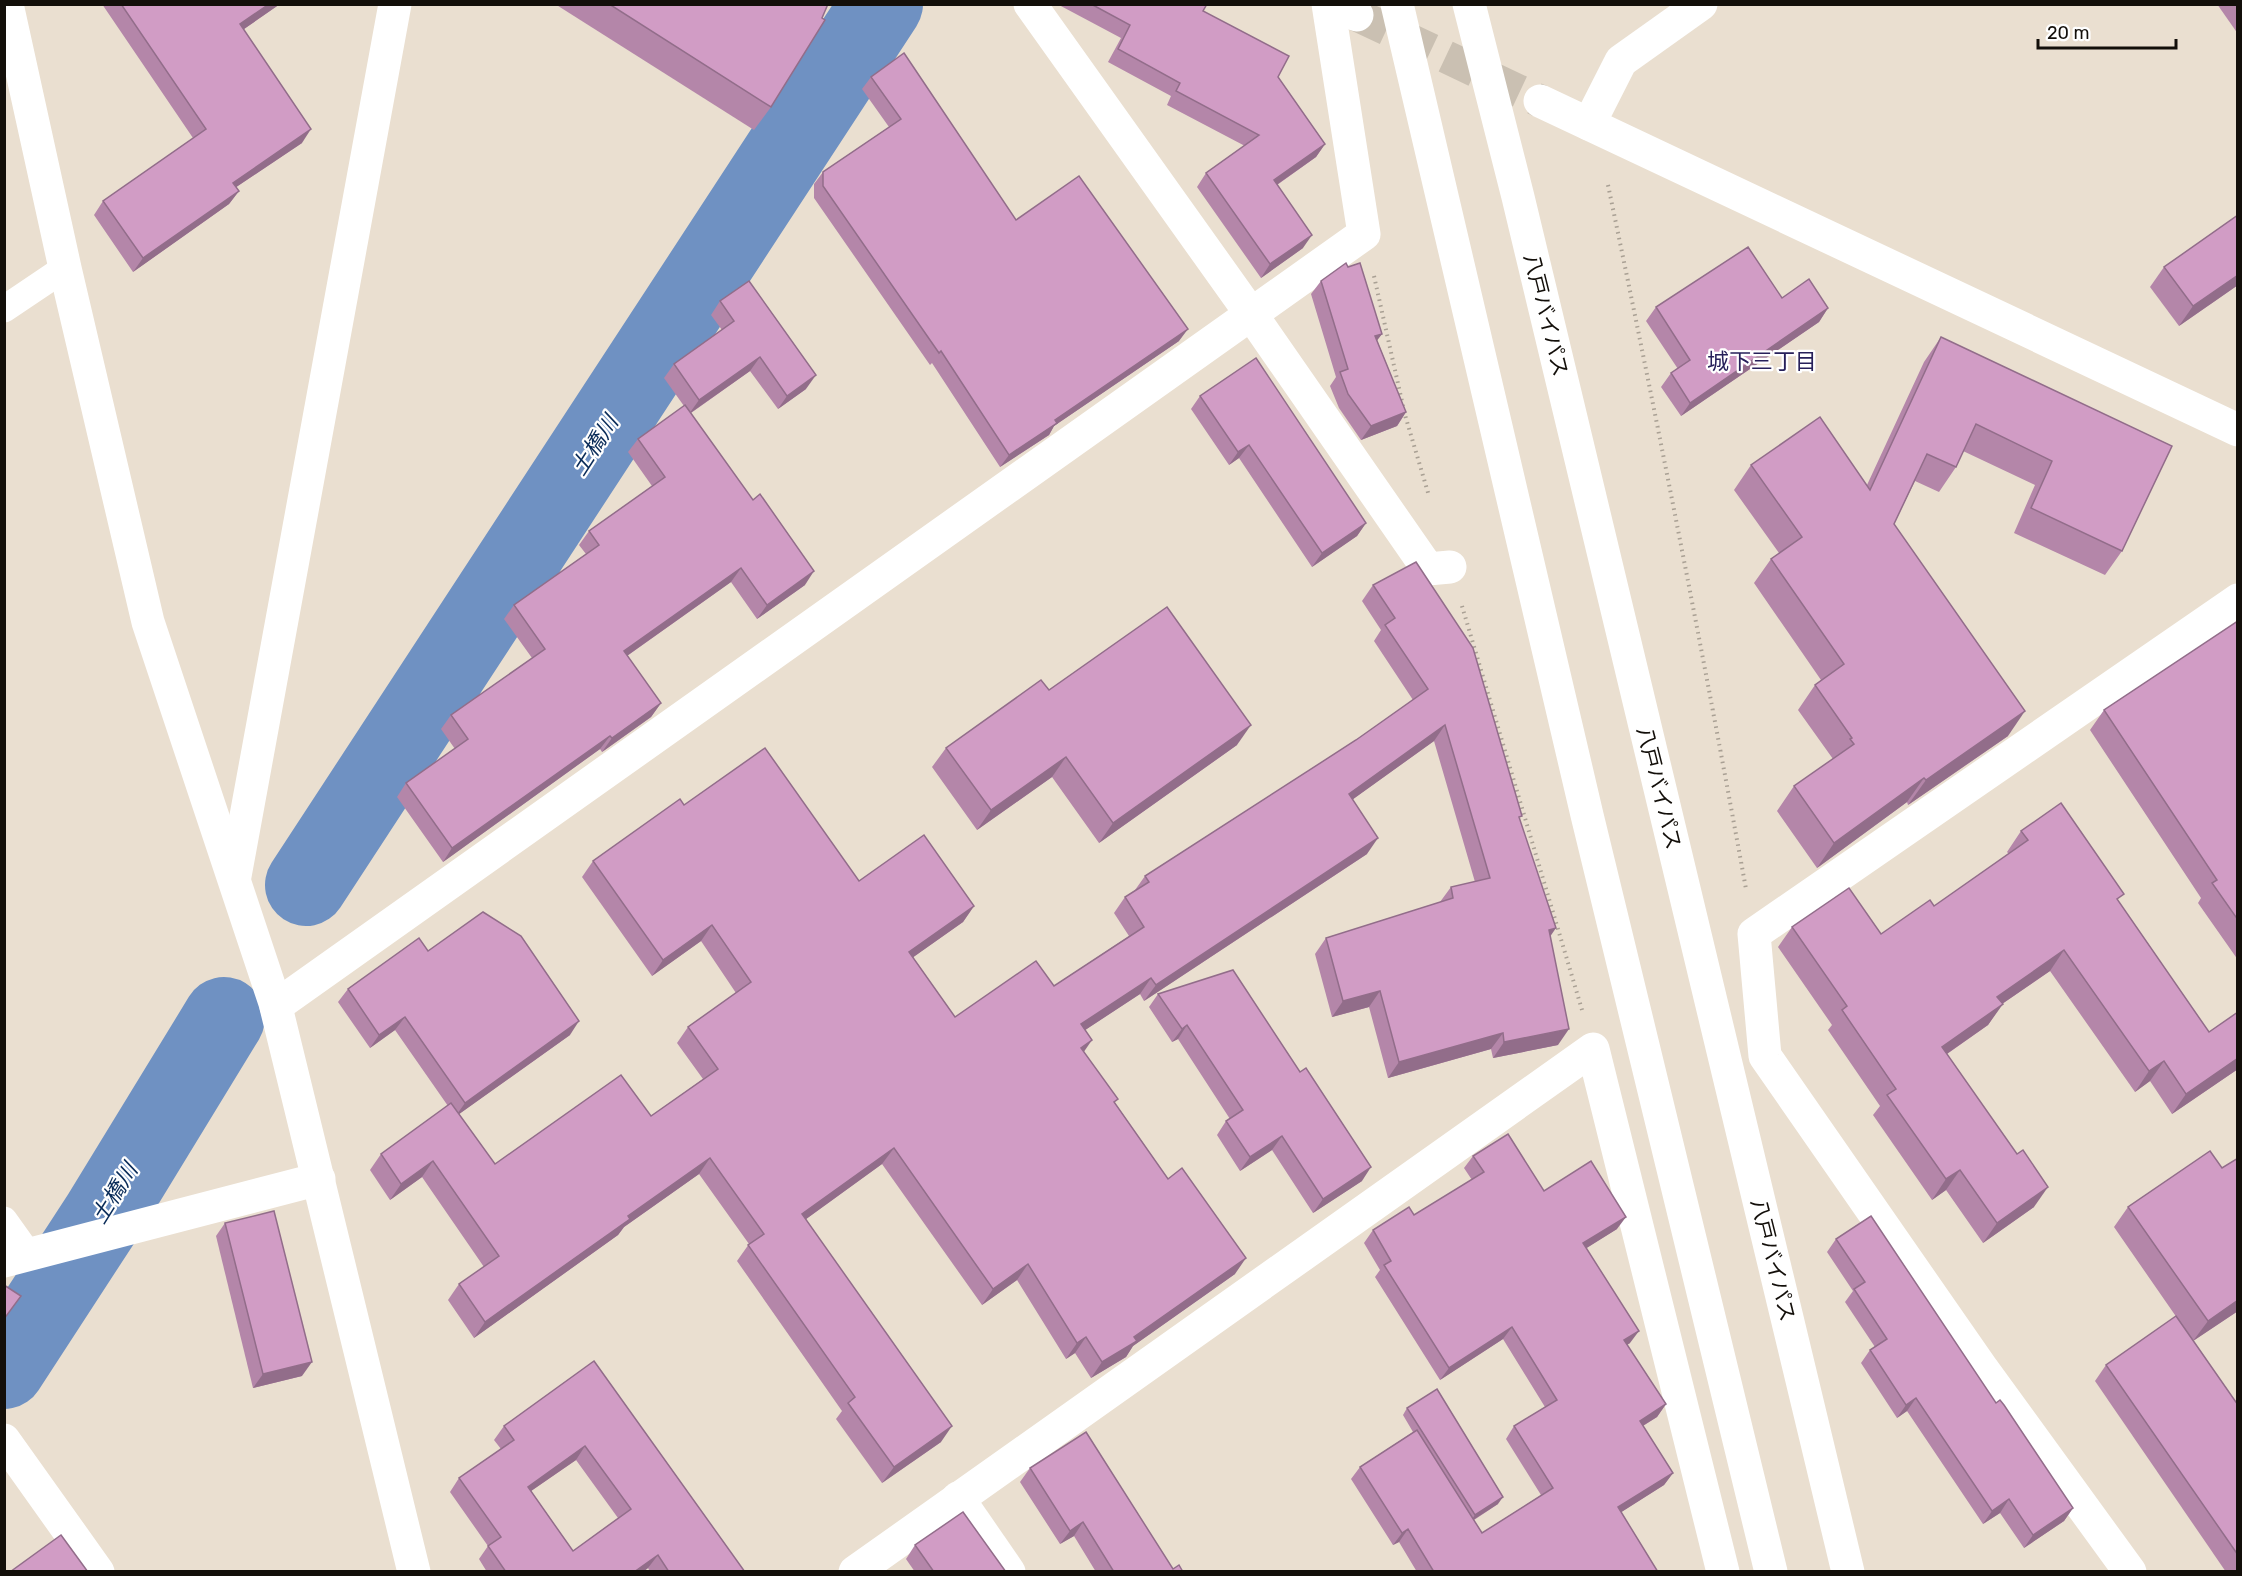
<svg xmlns="http://www.w3.org/2000/svg" width="2242" height="1576" font-family="Rubik,'Noto Sans JP',sans-serif">
	<style>
		.lines { fill: none; stroke-linecap: round; stroke-linejoin: round }
		.river { stroke: #6f91c2; stroke-width: 82 }
		.secondary-tunnel { stroke: #cac0b2; stroke-width: 33; stroke-dasharray: 33 16; stroke-linecap: butt }
		.path { stroke: #a9a094; stroke-width: 4; stroke-dasharray: 1.5 4.5; stroke-linecap: butt }
		.lane { stroke: #fff; stroke-width: 27 }
		.street { stroke: #fff; stroke-width: 33 }
		.secondary { stroke: #fff; stroke-width: 33 }
		.highway { stroke: #fff; stroke-width: 33 }
		.wall { fill: #b486a9; fill-rule: evenodd }
		.shaded-wall { fill: #926d8a }
		.building { fill: #d19cc5; stroke: #926d8a; stroke-width: 1.5; fill-rule: evenodd }
		.labels { text-anchor: middle; stroke-width: 4.5; stroke-linejoin: round; paint-order: stroke }
		.street-label { font-size: 21px; fill: #130f0a; stroke: #fff }
		.neighbourhood-label { font-size: 22px; fill: #27205a; stroke: #fff }
		.water-label { font-size: 22px; font-style: italic; fill: #092b58; stroke: #fff }
	</style>
	<rect width="100%" height="100%" fill="#eadfd0"/>
	<g class="lines">
		<g class="river">
			<polyline points="306,885 882,4"/>
			<polyline points="4,1368 103,1216 224,1018"/>
		</g>
		<polyline class="secondary-tunnel" points="1357,15 1540,101"/>
		<g class="path">
			<path d="M1608,185c49,234 95,468 138,704"/>
			<polyline points="1374,276 1405,415 1429,496"/>
			<polyline points="1462,606 1582,1010"/>
		</g>
		<g class="lane">
			<polyline points="4,309 65,268"/>
			<polyline points="4,1220 29,1255"/>
		</g>
		<g class="street">
			<polyline points="1030,4 1251,314 1428,569 1450,567"/>
			<polyline points="1589,124 1621,61 1701,4"/>
			<polyline points="276,1006 1364,234 1328,4"/>
			<polyline points="4,1261 319,1179"/>
			<polyline points="4,1440 98,1572"/>
			<polyline points="958,1498 1009,1572"/>
			<polyline points="855,1572 1593,1049 1723,1572"/>
			<polyline points="2130,1572 1981,1367 1765,1056 1754,934 2238,600"/>
		</g>
		<g class="secondary">
			<polyline points="7,4 65,268 148,622 275,1003 414,1572"/>
			<polyline points="1333,4 1357,15"/>
			<polyline points="1540,101 2238,430"/>
			<polyline points="235,876 395,4"/>
		</g>
		<g class="highway">
			<polyline points="1397,4 1587,815 1771,1572"/>
			<polyline points="1469,4 1518,197 1848,1572"/>
		</g>
	</g>
	<g class="wall">
		<polygon points="102,4 280,4 244,29 302,143 236,187 239,191 229,204 133,272 94,215 103,201 193,138"/>
		<polygon points="555,4 828,4 771,107 754,130"/>
		<polygon points="1059,4 1207,4 1203,11 1278,77 1325,144 1316,157 1277,185 1303,248 1261,278 1197,187 1206,173 1245,146 1167,105 1171,96 1108,62 1121,38 1059,5"/>
		<polygon points="2217,4 2238,4 2238,34"/>
		<polygon points="871,77 1016,220 1179,341 1054,426 1049,435 1000,467 932,363 930,365 814,198 814,184 823,172 889,127 862,89"/>
		<polygon points="2238,215 2238,285 2179,326 2150,287 2164,267"/>
		<polygon points="1321,281 1382,334 1377,340 1406,412 1397,426 1361,440 1339,408 1330,386 1336,377 1311,294"/>
		<polygon points="1782,298 1828,308 1819,322 1681,416 1661,387 1671,373 1678,369 1646,321 1656,307"/>
		<polygon points="720,301 806,389 778,409 750,371 691,413 805,585 757,619 731,582 627,656 661,703 651,717 602,752 600,749 443,862 397,797 406,783 455,749 441,729 451,715 532,658 504,619 514,605 586,554 579,545 589,531 652,486 628,452 638,439 684,406 664,378 674,364 722,330 711,315"/>
		<polygon points="1941,337 2172,446 2122,551 2105,575 2014,533 2035,485 1963,451 1956,467 1939,492 1915,481 1894,524 2008,736 1908,805 1907,802 1817,868 1777,811 1794,786 1833,759 1798,710 1815,685 1821,680 1754,583 1771,559 1779,553 1734,490 1751,465 1867,485 1924,362"/>
		<polygon points="1200,396 1366,523 1357,536 1312,567 1239,458 1229,465 1191,409"/>
		<polygon points="1416,562 1520,820 1550,936 1558,1045 1493,1058 1491,1049 1388,1078 1369,1007 1332,1017 1315,954 1326,938 1440,902 1451,887 1475,882 1434,741 1353,799 1367,854 1144,1001 1140,994 1085,1030 1084,1052 1115,1103 1235,1274 1133,1346 1126,1357 1091,1378 1075,1353 1066,1359 1017,1280 982,1305 882,1164 806,1219 941,1442 882,1483 836,1419 842,1411 737,1261 749,1244 699,1174 624,1227 618,1235 474,1338 448,1300 459,1284 484,1267 422,1177 390,1200 370,1170 381,1154 448,1106 395,1030 370,1048 338,1002 348,989 428,951 570,1035 459,1114 495,1164 651,1116 703,1079 677,1043 688,1027 736,993 701,941 652,976 582,877 593,861 684,805 859,881 974,906 963,922 913,957 955,1017 1054,986 1129,936 1114,913 1125,897 1135,890 1145,876 1356,740 1413,700 1374,641 1381,630 1362,601 1373,585"/>
		<polygon points="2238,621 2238,960 2198,903 2201,898 2090,730 2104,710"/>
		<polygon points="1049,690 1237,745 1099,843 1052,777 977,830 932,767 946,748"/>
		<polygon points="2021,831 2119,902 2209,1032 2238,1012 2238,1069 2172,1114 2150,1081 2135,1092 2050,971 2002,1004 1988,1025 1947,1054 2034,1207 1983,1243 1946,1190 1932,1200 1873,1115 1880,1106 1828,1030 1832,1025 1778,947 1792,927 1881,934 1934,906 2009,854 2007,852"/>
		<polygon points="1158,994 1362,1181 1313,1213 1272,1150 1240,1171 1217,1135 1226,1121 1230,1119 1178,1039 1172,1042 1149,1007"/>
		<polygon points="1473,1156 1544,1191 1617,1229 1586,1248 1630,1343 1627,1345 1666,1404 1657,1417 1643,1426 1673,1473 1664,1485 1621,1512 1658,1572 1417,1572 1399,1542 1393,1545 1351,1479 1360,1467 1413,1432 1403,1415 1407,1408 1498,1504 1474,1520 1482,1533 1541,1495 1506,1439 1514,1426 1545,1407 1503,1339 1440,1380 1375,1277 1380,1270 1364,1243 1373,1230 1414,1215 1472,1180 1464,1168"/>
		<polygon points="2238,1158 2238,1311 2193,1341 2114,1227 2128,1207 2222,1168"/>
		<polygon points="225,1223 302,1376 253,1388 216,1236"/>
		<polygon points="1836,1239 1996,1403 2073,1508 2064,1521 2024,1548 2000,1513 1983,1524 1907,1411 1897,1418 1861,1363 1870,1350 1875,1347 1845,1302 1853,1291 1827,1252"/>
		<path d="M594,1361l151,211h-95l-2,-4 -5,4h-156l-8,-13 9,-13 -38,-54 9,-14 42,-29 -7,-9 10,-14zM576,1460l42,58 -45,33 -42,-60z"/>
		<polygon points="2106,1365 2238,1405 2238,1572 2226,1572 2095,1381"/>
		<polygon points="1030,1468 1173,1569 1183,1572 1096,1572 1074,1536 1060,1544 1020,1482"/>
		<polygon points="915,1545 1006,1572 915,1572 906,1559"/>
	</g>
	<g class="shaded-wall">
		<polygon points="269,4 280,4 231,38 240,24"/>
		<polygon points="311,129 302,143 223,196 233,183"/>
		<polygon points="1325,144 1316,157 1265,193 1274,180"/>
		<polygon points="239,191 229,204 133,272 143,258"/>
		<polygon points="1312,235 1303,248 1261,278 1270,264"/>
		<polygon points="2238,275 2238,285 2179,326 2193,306"/>
		<polygon points="1828,308 1819,322 1681,416 1690,403"/>
		<polygon points="1188,329 1179,341 1054,426 1049,435 1000,467 1009,455 1055,420"/>
		<polygon points="1382,334 1372,347 1375,336"/>
		<polygon points="760,357 750,371 689,414 699,400"/>
		<polygon points="816,375 806,389 778,409 787,396"/>
		<polygon points="1406,412 1397,426 1361,440 1371,426"/>
		<polygon points="1249,445 1239,458 1229,465 1238,452"/>
		<polygon points="1366,523 1357,536 1312,567 1322,553"/>
		<polygon points="741,568 731,582 614,665 624,651"/>
		<polygon points="814,571 805,585 757,619 767,605"/>
		<polygon points="661,703 651,717 602,752 612,738"/>
		<polygon points="2025,711 2008,736 1908,805 1926,780"/>
		<polygon points="1251,725 1237,745 1099,843 1113,823"/>
		<polygon points="1445,725 1434,741 1338,810 1349,794"/>
		<polygon points="610,736 600,749 443,862 452,848"/>
		<polygon points="1066,757 1052,777 977,830 991,810"/>
		<polygon points="1924,778 1907,802 1817,868 1834,843"/>
		<polygon points="1378,838 1367,854 1144,1001 1156,985"/>
		<polygon points="974,906 963,922 898,968 909,952"/>
		<polygon points="712,925 701,941 652,976 663,960"/>
		<polygon points="1556,928 1545,944 1549,930"/>
		<polygon points="2064,950 2050,971 1983,1017 1997,997"/>
		<polygon points="1151,978 1140,994 1070,1040 1081,1024"/>
		<polygon points="1380,991 1369,1007 1332,1017 1343,1001"/>
		<polygon points="2003,1004 1988,1025 1928,1067 1942,1047"/>
		<polygon points="405,1017 395,1030 370,1048 379,1035"/>
		<polygon points="579,1021 570,1035 455,1117 465,1103"/>
		<polygon points="1187,1025 1178,1039 1172,1042 1182,1029"/>
		<polygon points="1569,1029 1558,1045 1493,1058 1504,1042"/>
		<polygon points="1503,1033 1491,1049 1388,1078 1399,1062"/>
		<polygon points="1092,1040 1081,1056 1081,1048"/>
		<polygon points="2238,1058 2238,1069 2172,1114 2186,1094"/>
		<polygon points="2164,1061 2150,1081 2135,1092 2149,1071"/>
		<polygon points="1282,1136 1272,1150 1240,1171 1250,1157"/>
		<polygon points="894,1148 882,1164 791,1230 802,1214"/>
		<polygon points="710,1158 699,1174 624,1227 618,1235 474,1338 485,1322 628,1216"/>
		<polygon points="433,1161 422,1177 390,1200 401,1184"/>
		<polygon points="1371,1167 1362,1181 1313,1213 1323,1199"/>
		<polygon points="1960,1170 1946,1190 1932,1200 1946,1179"/>
		<polygon points="2048,1187 2034,1207 1983,1243 1997,1223"/>
		<polygon points="1626,1217 1617,1229 1574,1256 1583,1243"/>
		<polygon points="1246,1258 1235,1274 1133,1346 1126,1357 1091,1378 1102,1362 1134,1337"/>
		<polygon points="1028,1264 1017,1280 982,1305 993,1289"/>
		<polygon points="2238,1300 2238,1311 2193,1341 2208,1321"/>
		<polygon points="1512,1327 1503,1339 1440,1380 1449,1368"/>
		<polygon points="1639,1331 1630,1343 1615,1352 1624,1340"/>
		<polygon points="1086,1337 1075,1353 1066,1359 1077,1343"/>
		<polygon points="312,1362 302,1376 253,1388 263,1374"/>
		<polygon points="1916,1398 1907,1411 1897,1418 1906,1405"/>
		<polygon points="1666,1404 1657,1417 1631,1433 1640,1421"/>
		<polygon points="952,1426 941,1442 882,1483 894,1467"/>
		<polygon points="585,1446 576,1460 518,1500 528,1487"/>
		<polygon points="1673,1473 1664,1485 1609,1520 1618,1507"/>
		<polygon points="1503,1497 1498,1504 1470,1522 1475,1515"/>
		<polygon points="2009,1499 2000,1513 1983,1524 1992,1511"/>
		<polygon points="2073,1508 2064,1521 2024,1548 2033,1535"/>
		<polygon points="1083,1522 1074,1536 1060,1544 1070,1531"/>
		<polygon points="1408,1529 1399,1542 1393,1545 1402,1533"/>
		<polygon points="658,1555 648,1568 643,1572 634,1572"/>
	</g>
	<g class="building">
		<polygon points="121,4 269,4 240,24 311,129 233,183 239,191 143,258 103,201 206,129"/>
		<polygon points="609,4 828,4 822,18 825,20 771,107"/>
		<polygon points="1091,4 1207,4 1203,11 1289,56 1278,77 1325,144 1274,180 1312,235 1270,264 1206,173 1259,135 1176,91 1180,83 1118,49 1130,25"/>
		<polygon points="904,53 1016,220 1079,176 1188,329 1055,420 1057,423 1009,455 941,351 939,353 823,186 823,172 901,119 871,77"/>
		<polygon points="2238,215 2238,275 2193,306 2164,267"/>
		<polygon points="1748,247 1782,298 1809,279 1828,308 1690,403 1671,373 1690,360 1656,307"/>
		<polygon points="1346,263 1348,267 1360,263 1382,334 1375,336 1406,412 1371,426 1348,394 1340,372 1348,369 1321,281"/>
		<polygon points="749,281 816,375 787,396 760,357 699,400 674,364 734,321 720,301"/>
		<polygon points="1941,337 2172,446 2122,551 2031,508 2052,461 1976,424 1956,467 1927,454 1894,524 2025,711 1926,780 1924,778 1834,843 1794,786 1854,744 1850,739 1852,738 1815,685 1844,664 1771,559 1802,537 1751,465 1820,417 1870,490"/>
		<polygon points="1256,358 1366,523 1322,553 1249,445 1238,452 1200,396"/>
		<polygon points="685,405 753,500 760,494 814,571 767,605 741,568 624,651 661,703 612,738 610,736 452,848 406,783 468,739 451,715 545,649 514,605 599,545 589,531 665,477 638,439"/>
		<polygon points="1416,562 1473,648 1522,816 1519,817 1556,928 1549,930 1569,1029 1504,1042 1503,1033 1399,1062 1380,991 1343,1001 1326,938 1453,898 1451,887 1490,878 1445,725 1349,794 1378,838 1156,985 1151,978 1081,1024 1092,1040 1081,1048 1118,1099 1114,1102 1168,1179 1182,1168 1246,1258 1134,1337 1137,1341 1102,1362 1086,1337 1077,1343 1028,1264 993,1289 894,1148 802,1214 952,1426 894,1467 848,1403 855,1397 748,1245 764,1234 710,1158 628,1216 630,1219 485,1322 459,1284 499,1256 433,1161 401,1184 381,1154 451,1103 495,1164 621,1075 651,1116 718,1069 688,1027 751,982 712,925 663,960 593,861 680,799 684,805 765,748 859,881 924,835 974,906 909,952 955,1017 1036,961 1054,986 1144,927 1125,897 1149,882 1145,876 1356,740 1428,689 1385,625 1395,618 1373,585"/>
		<polygon points="1167,607 1251,725 1113,823 1066,757 991,810 946,748 1041,680 1049,690"/>
		<polygon points="2238,621 2238,920 2212,883 2217,880 2104,710"/>
		<polygon points="2061,803 2124,894 2117,899 2209,1032 2238,1012 2238,1058 2186,1094 2164,1061 2149,1071 2064,950 1997,997 2003,1004 1942,1047 2017,1154 2023,1150 2048,1187 1997,1223 1960,1170 1946,1179 1887,1095 1896,1089 1842,1010 1847,1006 1792,927 1849,888 1881,934 1930,900 1934,906 2028,840 2021,831"/>
		<polygon points="483,912 521,936 579,1021 465,1103 405,1017 379,1035 348,989 419,938 428,951"/>
		<polygon points="1233,970 1300,1072 1306,1068 1371,1167 1323,1199 1282,1136 1250,1157 1226,1121 1243,1110 1187,1025 1182,1029 1158,994"/>
		<polygon points="1508,1134 1544,1191 1591,1161 1626,1217 1583,1243 1639,1331 1624,1340 1666,1404 1640,1421 1673,1473 1618,1507 1658,1572 1434,1572 1408,1529 1402,1533 1360,1467 1417,1430 1482,1533 1553,1488 1514,1426 1557,1400 1512,1327 1449,1368 1384,1265 1391,1261 1373,1230 1409,1207 1414,1215 1484,1172 1473,1156"/>
		<polygon points="2210,1151 2222,1168 2238,1158 2238,1300 2208,1321 2128,1207"/>
		<polygon points="274,1211 312,1362 263,1374 225,1223"/>
		<polygon points="1871,1216 1996,1403 2000,1400 2004,1405 2073,1508 2033,1535 2009,1499 1992,1511 1916,1398 1906,1405 1870,1350 1887,1339 1854,1289 1865,1282 1836,1239"/>
		<polygon points="4,1285 21,1296 4,1319"/>
		<polygon points="2176,1316 2238,1405 2238,1555 2106,1365"/>
		<path d="M594,1361l151,211h-76l-11,-17 -24,17h-128l-18,-26 13,-9 -42,-59 55,-38 -10,-14zM585,1446l46,63 -58,42 -45,-64z"/>
		<polygon points="1437,1389 1503,1497 1475,1515 1407,1408"/>
		<polygon points="1086,1432 1173,1569 1179,1565 1183,1572 1114,1572 1083,1522 1070,1531 1030,1468"/>
		<polygon points="963,1512 1006,1572 934,1572 915,1545"/>
		<polygon points="61,1535 88,1572 10,1572"/>
	</g>
	<g class="labels">
		<g class="street-label">
			<text transform="translate(1546 315) rotate(76)" y="7">八戸バイパス</text>
			<text transform="translate(1659 788) rotate(76)" y="7">八戸バイパス</text>
			<text transform="translate(1773 1260) rotate(76)" y="7">八戸バイパス</text>
		</g>
		<g class="neighbourhood-label">
			<text x="1762" y="369">城下三丁目</text>
		</g>
		<g class="water-label">
			<text transform="translate(594 445) rotate(-57)" y="8">土橋川</text>
			<text transform="translate(114 1193) rotate(-58)" y="8">土橋川</text>
		</g>
	</g>
	<rect width="2242" height="1576" fill="none" stroke="#130f0a" stroke-width="12"/>
	<path d="M2038 39v9h138v-9" fill="none" stroke="#130f0a" stroke-width="3"/>
	<text x="2047" y="39" font-size="18" fill="#130f0a" stroke="#ffffff" stroke-width="4.5" paint-order="stroke">20 m</text>
</svg>
